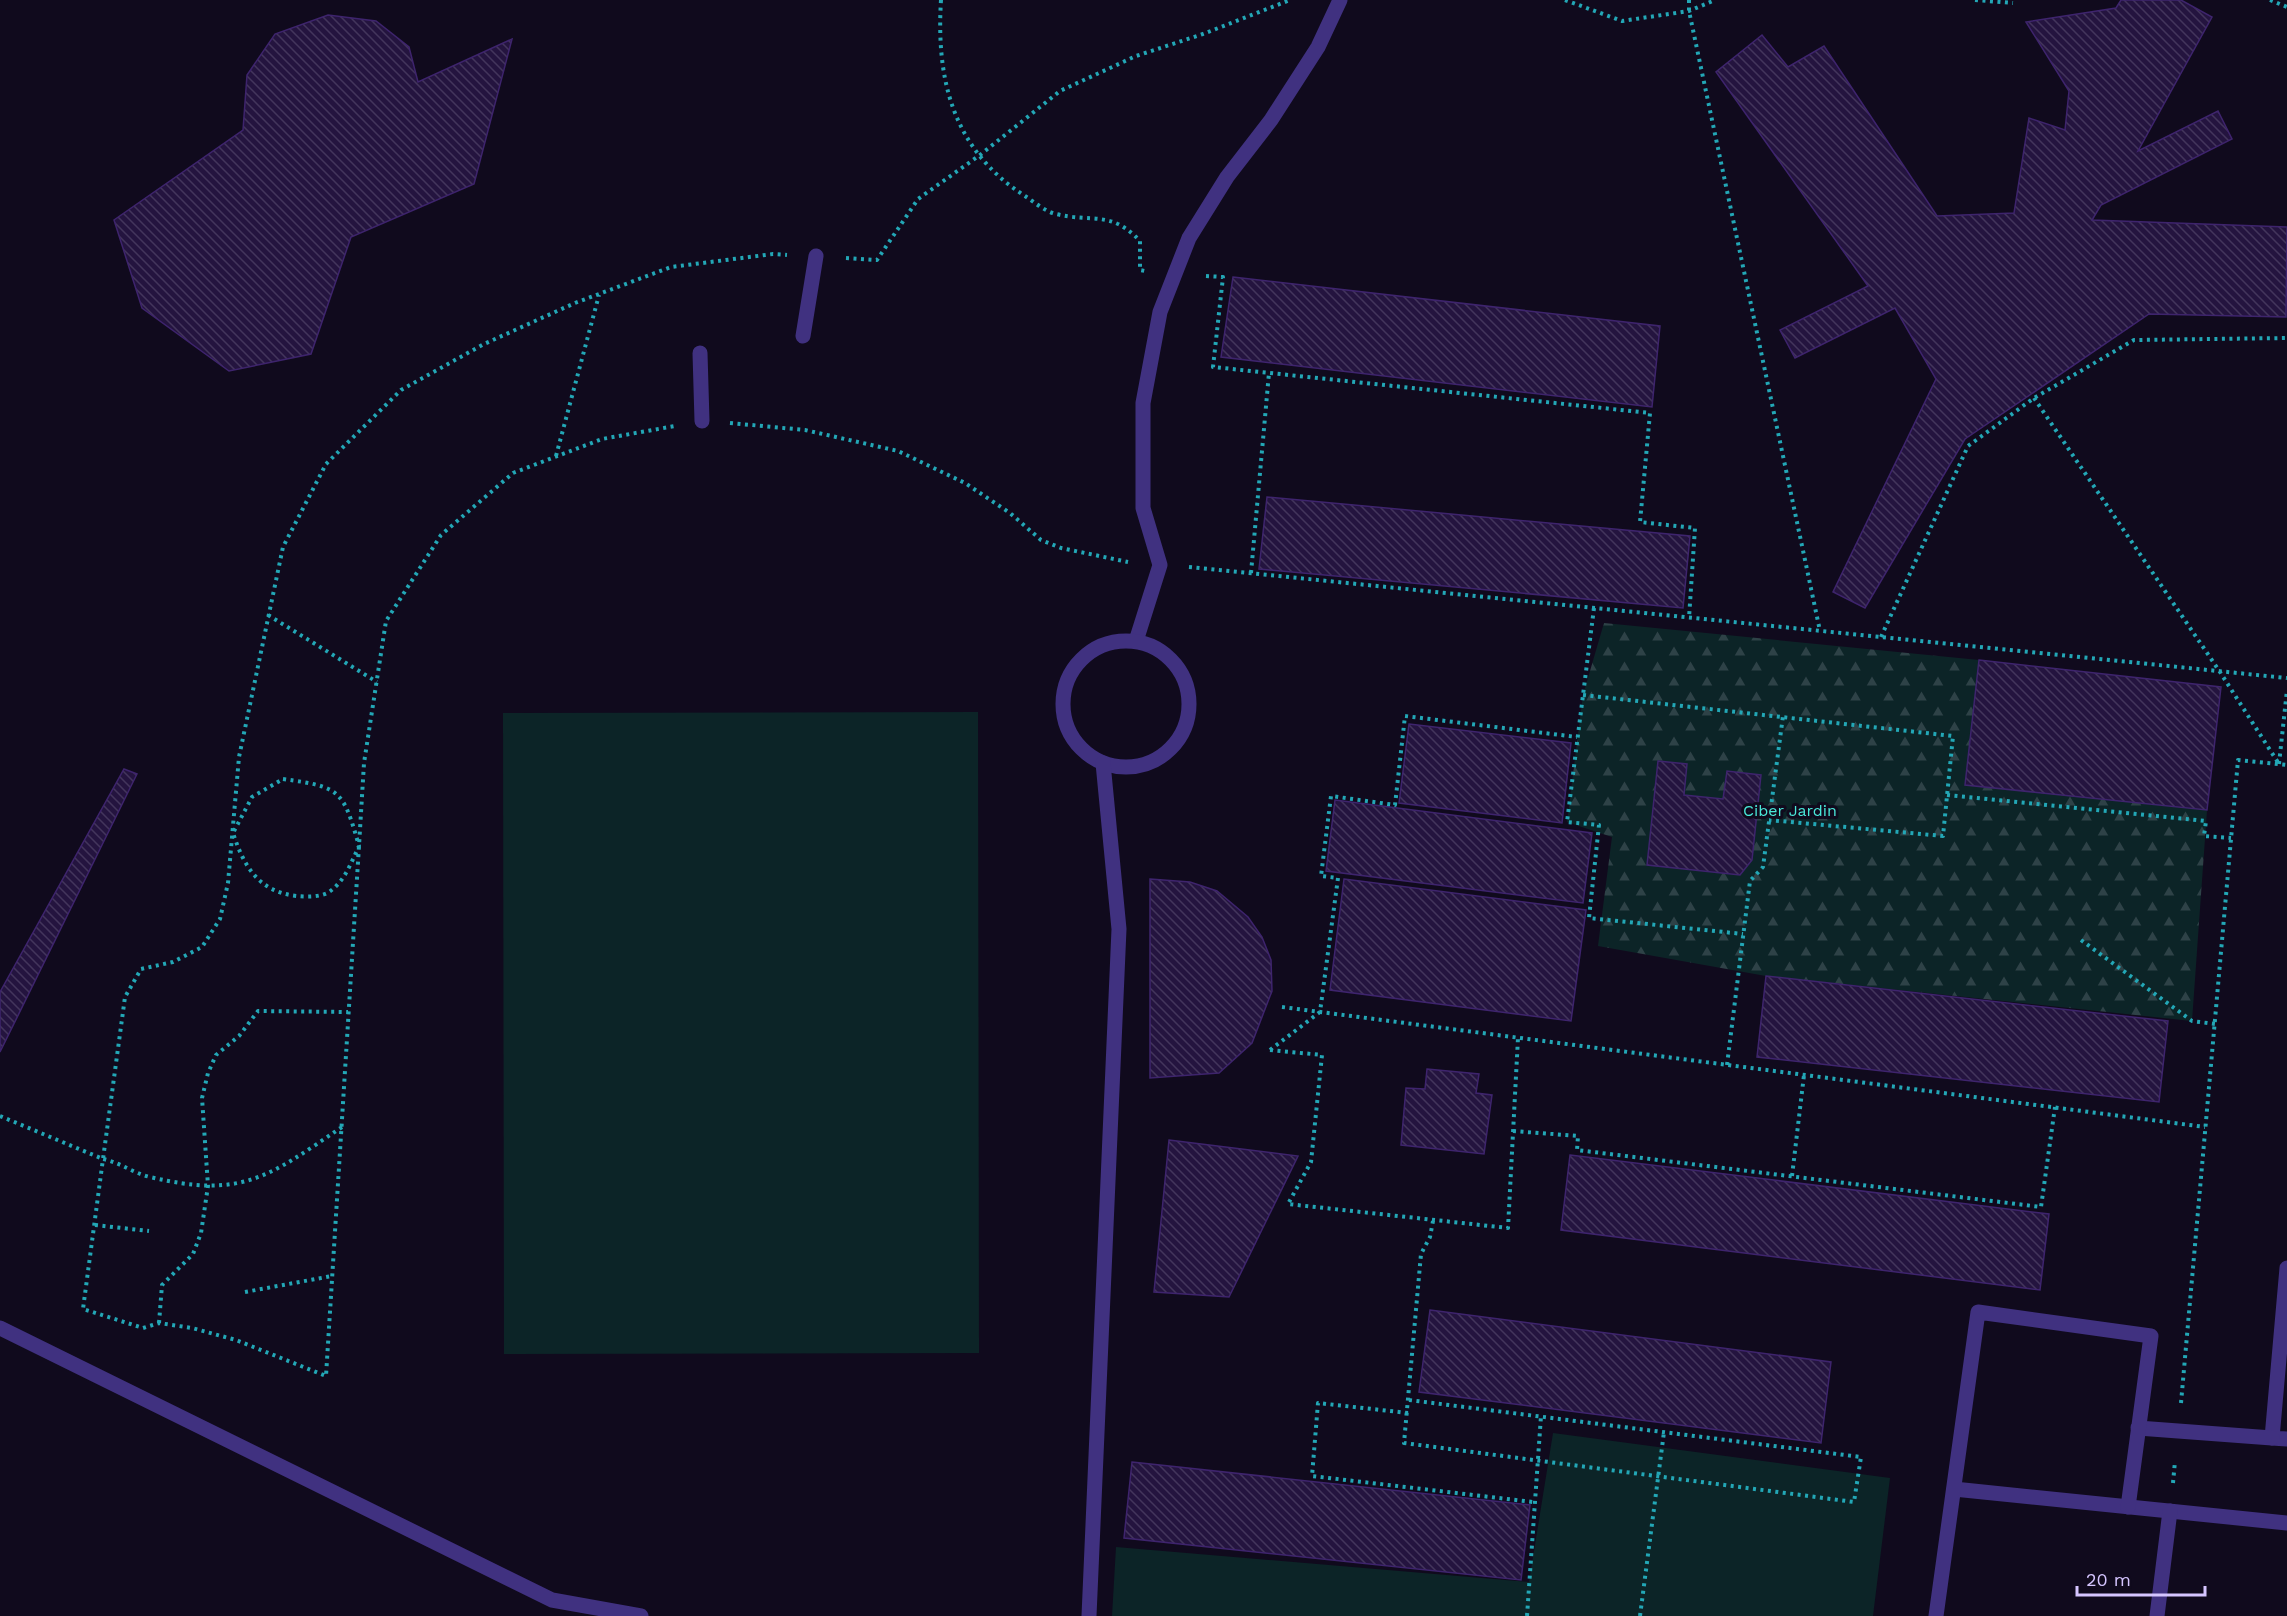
<svg xmlns="http://www.w3.org/2000/svg" width="2287" height="1616" font-family="'Work Sans',sans-serif">
	<style>
		.forest { fill: url(#forest-firs) }
		.park { fill: #0c2427 }
		.building { fill: url(#building-back-hatch); stroke: #3e246d; stroke-width: 1.5 }
		.lines { fill: none; stroke-linecap: round; stroke-linejoin: round }
		.path { stroke: #23a7b6; stroke-width: 4; stroke-dasharray: 3 4.5; stroke-linecap: butt }
		.minor { stroke: #403180; stroke-width: 15 }
		.labels { text-anchor: middle; stroke-width: 6; stroke-linejoin: round; paint-order: stroke }
		.park-label { font-size: 16px; fill: #49e8d9; stroke: #100a1d }
	</style>
	<defs>
		<pattern id="forest-firs" width="22" height="20" patternUnits="userSpaceOnUse" patternTransform="scale(1.5)"><rect width="22" height="20" fill="#0c2427"/><path d="M5 1l3.5 6h-7zM16 11l3.5 6h-7z" fill="#2e4247"/></pattern>
		<pattern id="building-back-hatch" width="6" height="6" patternUnits="userSpaceOnUse" patternTransform="scale(1.5)"><rect width="6" height="6" fill="#24143f"/><path d="M-1 5l2 2M0 0l6 6M5-1l2 2" fill="none" stroke="#43355c"/></pattern>
	</defs>
	<rect width="100%" height="100%" fill="#100a1d"/>
	<polygon class="forest" points="1604,623 1979,660 1965,785 2207,810 2192,1021 1766,976 1598,946 1612,837 1567,822 1583,695"/>
	<g class="park">
		<polygon points="978,712 979,1353 504,1354 503,713"/>
		<polygon points="1553,1433 1890,1478 1873,1616 1112,1616 1116,1547 1529,1582"/>
	</g>
	<g class="building">
		<polygon points="2121,0 2181,0 2212,17 2138,151 2218,111 2232,139 2101,205 2092,220 2287,227 2286,317 2149,314 1965,439 1865,608 1833,592 1936,379 1895,308 1795,358 1780,330 1868,286 1716,72 1762,35 1788,67 1824,46 1937,216 2014,213 2029,118 2065,130 2069,91 2026,22 2116,8"/>
		<polygon points="328,15 376,21 409,47 418,82 512,39 474,184 351,237 311,354 229,371 142,308 114,220 243,130 247,75 275,34"/>
		<polygon points="1233,277 1660,326 1652,407 1221,357"/>
		<polygon points="1267,497 1690,536 1683,608 1259,569"/>
		<polygon points="1979,660 2221,687 2207,810 1965,785"/>
		<polygon points="1409,724 1571,743 1562,823 1399,803"/>
		<polygon points="1658,761 1687,764 1684,795 1723,799 1727,771 1761,775 1752,860 1740,875 1647,865"/>
		<polygon points="124,769 137,774 0,1052 0,992"/>
		<polygon points="1335,800 1592,833 1583,903 1326,871"/>
		<polygon points="1150,879 1190,882 1217,891 1248,917 1262,937 1271,960 1272,991 1252,1043 1219,1073 1150,1078"/>
		<polygon points="1344,879 1586,910 1571,1021 1330,990"/>
		<polygon points="1766,976 2168,1021 2159,1102 1757,1057"/>
		<polygon points="1427,1069 1479,1074 1476,1093 1492,1095 1484,1154 1401,1145 1406,1088 1425,1089"/>
		<polygon points="1169,1140 1298,1156 1229,1297 1154,1292"/>
		<polygon points="1570,1155 2049,1214 2040,1290 1561,1230"/>
		<polygon points="1430,1310 1831,1362 1821,1443 1419,1392"/>
		<polygon points="1132,1462 1530,1505 1521,1580 1124,1538"/>
	</g>
	<g class="lines">
		<g class="path">
			<path d="M941,0c-5,80 12,150 84,196 9,6 21,16 31,18 37,9 55,-4 84,27v29l5,1"/>
			<polyline points="1565,0 1622,21 1689,11 1715,0"/>
			<polyline points="1689,0 1689,11 1820,631"/>
			<polyline points="1975,0 2013,3"/>
			<polyline points="2270,0 2287,7"/>
			<polyline points="846,258 877,260 918,199 980,155 1060,91 1136,56 1203,34 1290,0"/>
			<polyline points="1206,276 1223,277 1213,367 1650,413 1640,522 1695,528 1689,618"/>
			<polyline points="2034,398 2220,672 2279,764"/>
			<polyline points="730,423 805,430 898,451 965,483 1010,513 1041,540 1061,548 1128,562"/>
			<polyline points="556,456 599,295"/>
			<polyline points="1189,567 2287,678"/>
			<polyline points="1251,573 1269,373"/>
			<polyline points="1594,608 1567,822 1599,825 1589,918 1743,934"/>
			<polyline points="268,615 377,682"/>
			<polyline points="1881,637 1968,446 2034,398 2134,340 2287,338"/>
			<polyline points="1583,695 1953,736 1943,836 1769,820"/>
			<polyline points="2279,764 2287,690"/>
			<path d="M283,779c58,8 60,11 76,67 -8,17 -14,35 -30,46 -8,5 -22,5 -32,4 -38,-4 -53,-29 -64,-63l19,-36z"/>
			<polyline points="1947,795 2206,821 2204,836 2231,838"/>
			<polyline points="2081,940 2192,1021 2215,1024"/>
			<polyline points="1282,1007 2205,1127"/>
			<polyline points="1270,1050 1320,1012 1338,878 1321,876 1331,796 1395,805 1405,716 1577,737"/>
			<polyline points="1270,1050 1322,1055 1311,1162 1288,1204 1508,1228 1518,1038"/>
			<polyline points="1727,1065 1750,881 1763,867 1783,716"/>
			<polyline points="0,1116 103,1159 125,997 141,969 173,962 202,947 220,919 228,883 239,757 283,547 326,464 401,390 484,344 575,303 671,267 773,254 787,255"/>
			<path d="M342,1127c-74,50 -100,72 -192,50 -17,-4 -29,-14 -47,-18l-20,150 60,19 16,-5 33,5 44,12 90,36 33,-530 5,-83 22,-142 55,-86 72,-62 89,-34 73,-13"/>
			<polyline points="1513,1131 1578,1136 1577,1150 2041,1207 2055,1107"/>
			<polyline points="1792,1176 1804,1075"/>
			<polyline points="95,1225 149,1231"/>
			<polyline points="245,1292 332,1276"/>
			<polyline points="159,1323 162,1285 193,1254 201,1233 208,1186 202,1098 208,1073 216,1055 239,1036 258,1011 348,1012"/>
			<polyline points="1409,1400 1861,1457 1854,1502 1404,1443 1421,1254 1430,1237 1433,1221"/>
			<polyline points="2181,1403 2238,760 2287,765"/>
			<polyline points="1408,1413 1318,1403 1312,1476 1533,1502"/>
			<polyline points="2173,1483 2175,1461"/>
			<polyline points="1527,1616 1541,1416"/>
			<polyline points="1640,1616 1664,1432"/>
		</g>
		<g class="minor">
			<polyline points="803,336 816,256"/>
			<polyline points="700,353 702,421"/>
			<polyline points="1136,641 1160,565 1143,508 1143,403 1160,312 1189,238 1227,177 1271,120 1318,47 1340,0"/>
			<circle cx="1126" cy="704" r="63"/>
			<polyline points="2287,1268 2272,1438 2287,1439"/>
			<polyline points="0,1328 552,1600 641,1616"/>
			<polyline points="2138,1428 2272,1438"/>
			<polyline points="1954,1489 2287,1523"/>
			<polyline points="1089,1616 1119,929 1103,763"/>
			<polyline points="1936,1616 1978,1312 2151,1336 2128,1507"/>
			<polyline points="2157,1616 2170,1511"/>
		</g>
	</g>
	<g class="labels">
		<g class="park-label">
			<text x="1790" y="816">Ciber Jardin</text>
		</g>
	</g>
	<path d="M2077 1586v9h128v-9" fill="none" stroke="#d5c5ff" stroke-width="3"/>
	<text x="2086" y="1586" font-size="18" fill="#d5c5ff" stroke="#100a1d" stroke-width="4.5" paint-order="stroke">20 m</text>
</svg>
